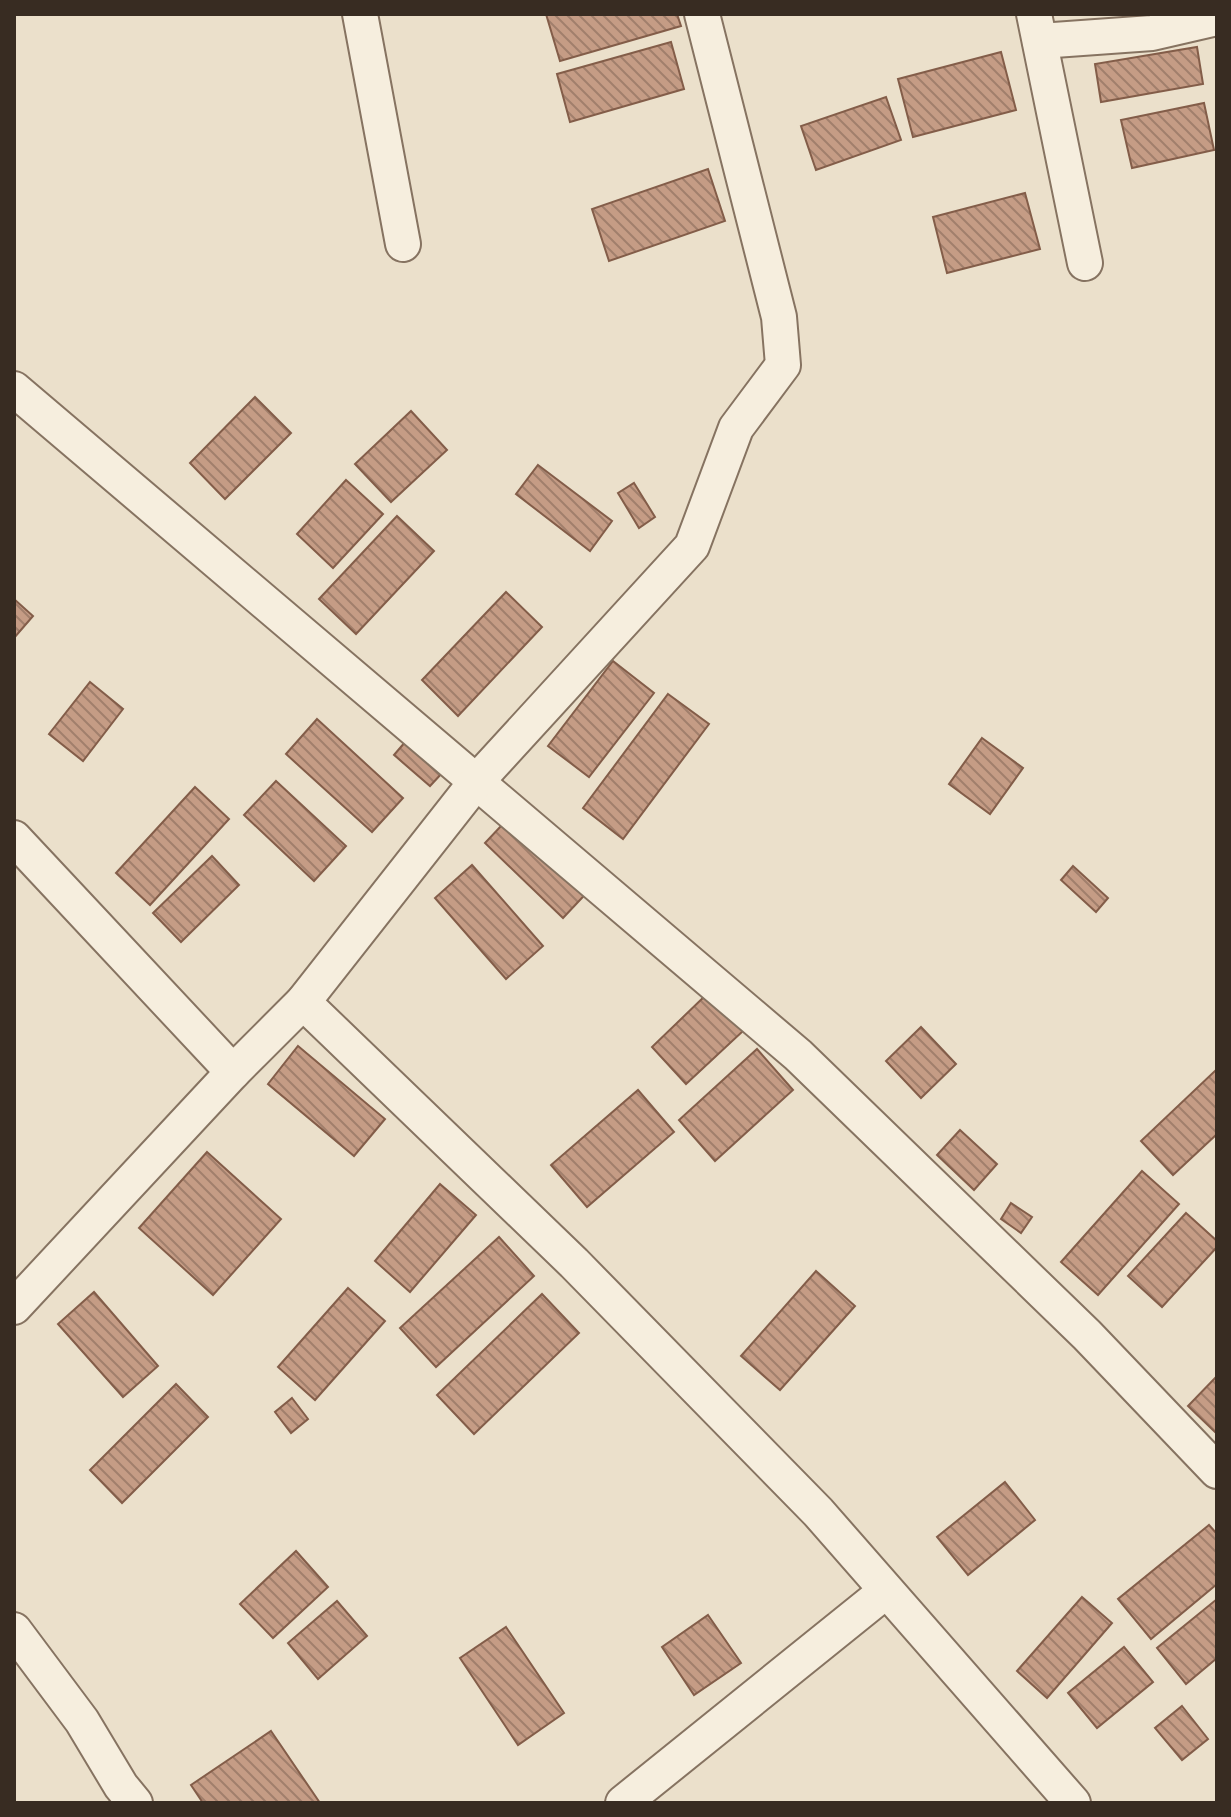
<svg xmlns="http://www.w3.org/2000/svg" width="1231" height="1817" font-family="'Zilla Slab',serif">
	<style>
		.building { fill: url(#building-back-hatch); stroke: #835d49; stroke-width: 2 }
		.lines { fill: none; stroke-linecap: round; stroke-linejoin: round }
		.street-casing { stroke: #867361; stroke-width: 38 }
		.street { stroke: #f6eede; stroke-width: 34 }
	</style>
	<defs>
		<pattern id="building-back-hatch" width="6" height="6" patternUnits="userSpaceOnUse" patternTransform="scale(2)"><rect width="6" height="6" fill="#c59c85"/><path d="M-1 5l2 2M0 0l6 6M5-1l2 2" fill="none" stroke="#a17f6c"/></pattern>
	</defs>
	<rect width="100%" height="100%" fill="#ebe0cb"/>
	<g class="building">
		<polygon points="546,14 677,14 681,26 560,61"/>
		<polygon points="671,42 684,89 570,122 557,74"/>
		<polygon points="1197,47 1203,84 1101,102 1095,64"/>
		<polygon points="1001,52 1016,110 913,137 898,79"/>
		<polygon points="886,97 901,140 816,170 801,126"/>
		<polygon points="1204,103 1214,150 1132,168 1121,120"/>
		<polygon points="708,169 725,221 609,261 592,209"/>
		<polygon points="1025,193 1040,249 947,273 933,217"/>
		<polygon points="255,397 291,433 225,499 190,463"/>
		<polygon points="411,411 447,450 391,502 355,464"/>
		<polygon points="538,465 612,521 590,551 516,494"/>
		<polygon points="346,480 383,514 333,568 297,534"/>
		<polygon points="634,483 655,517 639,528 618,493"/>
		<polygon points="397,516 434,551 356,634 319,599"/>
		<polygon points="506,592 542,627 458,716 422,680"/>
		<polygon points="14,599 33,616 14,638"/>
		<polygon points="613,661 654,693 589,777 548,746"/>
		<polygon points="90,682 123,709 83,761 49,734"/>
		<polygon points="668,694 709,724 623,839 583,808"/>
		<polygon points="317,719 403,798 372,832 286,754"/>
		<polygon points="982,738 1023,768 990,814 949,784"/>
		<polygon points="406,741 443,772 430,786 394,755"/>
		<polygon points="276,781 346,846 314,881 244,815"/>
		<polygon points="195,787 229,819 150,905 116,873"/>
		<polygon points="517,809 595,884 563,918 485,843"/>
		<polygon points="212,856 239,885 181,942 153,913"/>
		<polygon points="472,865 543,946 506,979 435,898"/>
		<polygon points="1073,866 1108,898 1096,912 1061,880"/>
		<polygon points="708,993 743,1031 686,1084 652,1047"/>
		<polygon points="921,1027 956,1064 921,1098 886,1061"/>
		<polygon points="298,1046 385,1119 354,1156 268,1084"/>
		<polygon points="757,1049 793,1090 715,1161 679,1120"/>
		<polygon points="1217,1069 1217,1134 1173,1175 1141,1141"/>
		<polygon points="638,1090 674,1132 587,1207 551,1165"/>
		<polygon points="960,1130 997,1164 974,1190 937,1155"/>
		<polygon points="207,1152 281,1219 213,1295 139,1228"/>
		<polygon points="1142,1171 1179,1204 1098,1295 1061,1262"/>
		<polygon points="440,1184 476,1215 410,1292 375,1261"/>
		<polygon points="1011,1203 1032,1217 1021,1233 1001,1219"/>
		<polygon points="1186,1213 1217,1241 1217,1247 1162,1307 1128,1276"/>
		<polygon points="499,1237 534,1276 436,1367 400,1328"/>
		<polygon points="816,1271 855,1306 780,1390 741,1356"/>
		<polygon points="348,1288 385,1321 315,1400 278,1367"/>
		<polygon points="94,1292 158,1366 123,1397 58,1324"/>
		<polygon points="542,1294 579,1333 474,1434 437,1395"/>
		<polygon points="1217,1376 1217,1434 1188,1406"/>
		<polygon points="176,1384 208,1417 122,1503 90,1470"/>
		<polygon points="292,1398 308,1419 291,1433 275,1412"/>
		<polygon points="1005,1482 1035,1520 968,1575 937,1537"/>
		<polygon points="1209,1525 1217,1534 1217,1584 1151,1639 1118,1599"/>
		<polygon points="296,1551 328,1587 273,1638 240,1604"/>
		<polygon points="1082,1597 1112,1623 1047,1698 1017,1671"/>
		<polygon points="1217,1599 1217,1658 1186,1684 1157,1648"/>
		<polygon points="337,1601 367,1636 318,1679 288,1643"/>
		<polygon points="708,1615 741,1663 694,1695 662,1647"/>
		<polygon points="506,1627 564,1713 518,1745 460,1658"/>
		<polygon points="1124,1647 1153,1682 1097,1728 1068,1693"/>
		<polygon points="1182,1706 1208,1739 1182,1760 1155,1728"/>
		<polygon points="271,1731 320,1803 203,1803 191,1785"/>
	</g>
	<g class="lines">
		<g class="street-casing">
			<g id="street">
				<polyline points="360,14 403,244"/>
				<polyline points="1034,14 1085,263"/>
				<polyline points="1040,41 1152,33 1217,18"/>
				<polyline points="14,389 798,1055 1087,1335 1217,1471"/>
				<polyline points="14,838 233,1072"/>
				<polyline points="303,1002 574,1263 818,1512 1073,1803"/>
				<polyline points="14,1307 233,1072 303,1002 476,782 692,546 736,428 783,365 779,317 702,14"/>
				<polyline points="14,1630 82,1721 121,1786 135,1803"/>
				<polyline points="623,1803 886,1591"/>
			</g>
		</g>
		<use href="#street" class="street"/>
	</g>
	<rect width="1231" height="1817" fill="none" stroke="#382c22" stroke-width="32"/>
</svg>
